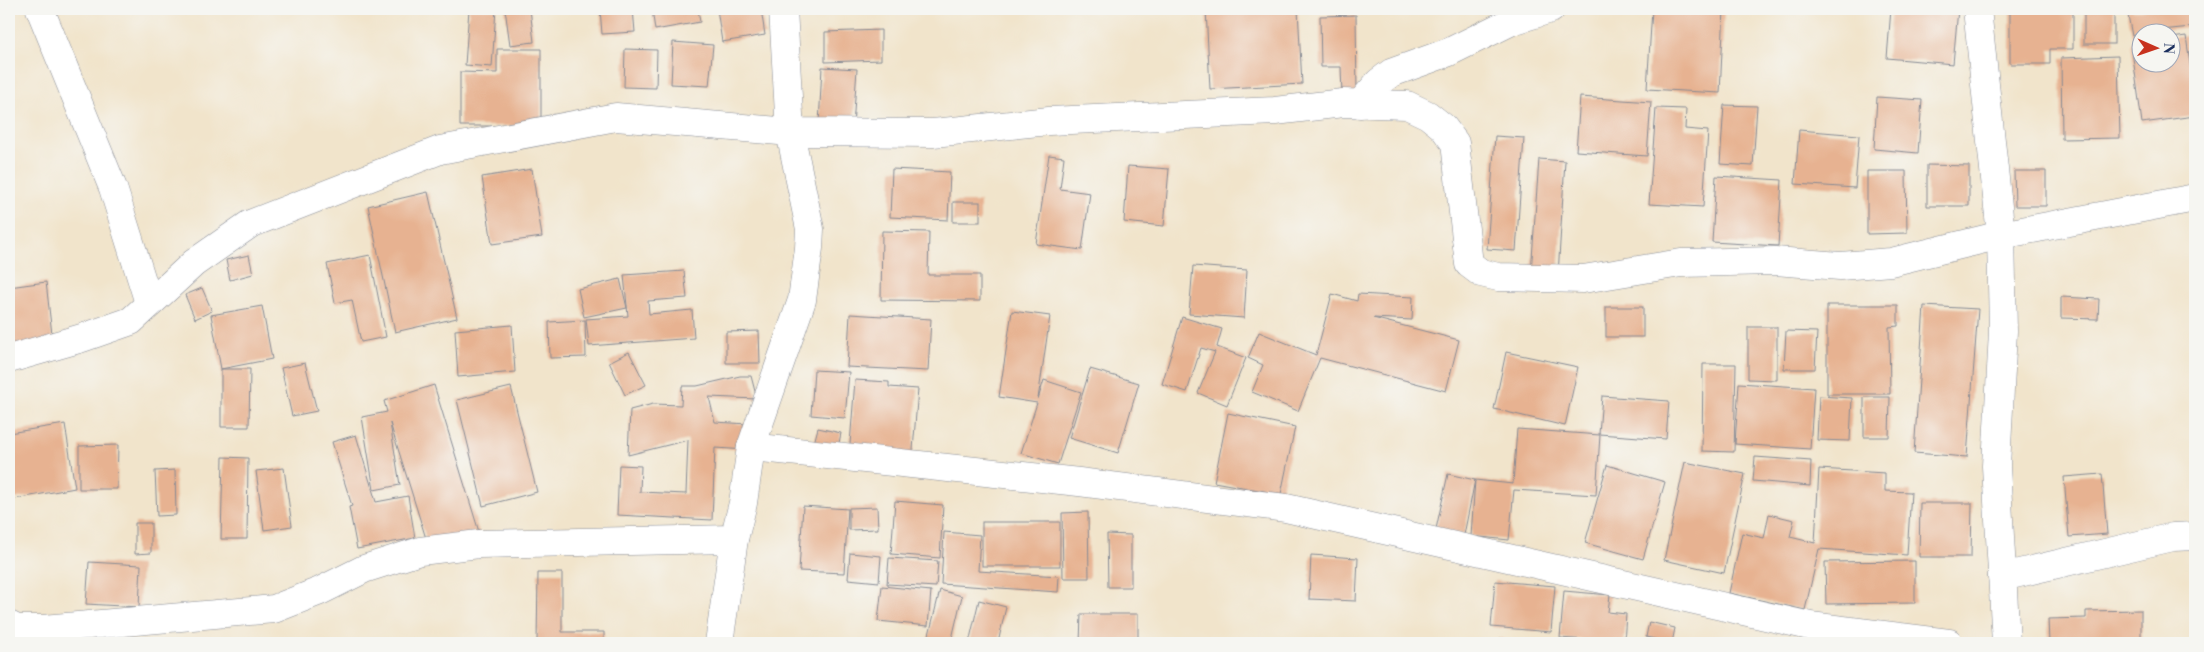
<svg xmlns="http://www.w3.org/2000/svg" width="2204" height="652" font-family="'Libre Bodoni',serif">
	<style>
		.building { fill: #e7b291 }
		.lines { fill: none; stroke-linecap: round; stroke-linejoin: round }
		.minor-casing { stroke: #868a94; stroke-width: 29 }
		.minor { stroke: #fff; stroke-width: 28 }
	</style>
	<rect width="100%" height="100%" fill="#f6f6f2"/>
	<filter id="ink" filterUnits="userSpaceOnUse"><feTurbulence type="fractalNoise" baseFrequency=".02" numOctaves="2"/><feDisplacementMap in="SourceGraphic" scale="10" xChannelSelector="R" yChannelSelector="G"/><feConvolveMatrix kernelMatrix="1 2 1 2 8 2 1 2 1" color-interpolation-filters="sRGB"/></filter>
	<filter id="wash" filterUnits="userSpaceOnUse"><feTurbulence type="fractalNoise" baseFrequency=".0096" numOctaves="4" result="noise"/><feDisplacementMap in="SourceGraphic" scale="20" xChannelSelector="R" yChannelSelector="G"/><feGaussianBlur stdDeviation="1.12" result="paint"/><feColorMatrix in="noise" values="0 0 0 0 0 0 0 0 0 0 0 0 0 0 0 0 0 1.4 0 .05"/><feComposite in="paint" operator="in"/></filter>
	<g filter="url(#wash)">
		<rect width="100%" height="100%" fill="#f1e4cb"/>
		<g id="blocks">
			<g class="building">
				<polygon points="469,9 496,9 492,67 465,65"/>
				<polygon points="505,9 530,9 534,42 510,45"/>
				<polygon points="600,9 633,9 635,32 602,34"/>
				<polygon points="652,9 698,9 700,22 655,30"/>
				<polygon points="717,9 761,9 765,35 722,42"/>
				<polygon points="1206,9 1298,9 1302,84 1210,89"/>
				<polygon points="1652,9 1724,9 1720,93 1647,89"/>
				<polygon points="1891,9 1958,9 1953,64 1887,58"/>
				<polygon points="2010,9 2073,9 2073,49 2050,49 2050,64 2010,64"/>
				<rect x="2084" y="9" width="30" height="35"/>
				<polygon points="2188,9 2191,27 2142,32 2142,35 2132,36 2127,10"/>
				<polygon points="1356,15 1357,95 1342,95 1341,67 1321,67 1320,16"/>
				<polygon points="881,30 881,60 825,62 825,32"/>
				<polygon points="2186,36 2195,98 2195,116 2142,123 2131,43 2142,42 2142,62 2172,62 2172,38"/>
				<polygon points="673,42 713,45 709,86 671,84"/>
				<polygon points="497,49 541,49 541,126 460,126 460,72 497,73"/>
				<polygon points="625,49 657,50 656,88 624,87"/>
				<polygon points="2118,56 2120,138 2062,139 2061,58"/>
				<polygon points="822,67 857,69 853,126 819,124"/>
				<polygon points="1580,97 1651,102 1647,156 1576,151"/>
				<polygon points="1877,97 1922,100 1918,153 1874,149"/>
				<polygon points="1724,105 1757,106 1753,166 1720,164"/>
				<polygon points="1656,108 1686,109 1685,129 1708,131 1703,207 1649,204"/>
				<polygon points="1799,130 1859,135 1855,188 1795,184"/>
				<polygon points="1495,136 1524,138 1516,251 1487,249"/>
				<polygon points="1049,155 1064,157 1060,189 1090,193 1082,250 1036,244"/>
				<polygon points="1539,159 1565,161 1558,275 1531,273"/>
				<polygon points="1927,165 1969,166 1969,206 1927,206"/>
				<polygon points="1128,166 1169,169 1164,226 1124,222"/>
				<polygon points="532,169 542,237 492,244 482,177"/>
				<polygon points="892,169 950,172 948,220 890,217"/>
				<polygon points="1867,171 1906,171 1907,233 1867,234"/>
				<polygon points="2014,171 2046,171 2046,206 2015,206"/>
				<polygon points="1716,176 1782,180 1778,246 1712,242"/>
				<polygon points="428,192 457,318 395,332 368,206"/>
				<rect x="953" y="202" width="27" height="20"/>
				<polygon points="882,231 929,232 928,275 980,275 980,301 881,300"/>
				<polygon points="249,255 253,274 230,280 226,260"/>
				<polygon points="370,255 386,337 361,342 352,300 335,303 327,264"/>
				<polygon points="1193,266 1247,270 1244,318 1189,314"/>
				<polygon points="684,271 687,298 648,301 649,314 692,310 694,338 589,346 586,319 628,316 624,275"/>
				<polygon points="620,279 627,308 584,317 578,289"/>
				<polygon points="46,282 53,343 9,349 9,287"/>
				<polygon points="202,288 212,311 195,319 185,295"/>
				<polygon points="1332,294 1357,301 1358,294 1413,297 1412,320 1373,318 1459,340 1446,391 1320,358 1298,411 1252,392 1263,365 1248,358 1259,332 1316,355"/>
				<polygon points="2061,297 2099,299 2098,319 2061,318"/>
				<polygon points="1827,305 1898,305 1898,326 1889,327 1890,394 1827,394"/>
				<polygon points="262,306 272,359 221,369 211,315"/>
				<polygon points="1924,306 1978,309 1967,457 1914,453"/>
				<rect x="1606" y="307" width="37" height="30"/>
				<polygon points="1012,311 1050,316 1038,399 1044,380 1081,392 1058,464 1021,453 1037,403 999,397"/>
				<polygon points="850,314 931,319 928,371 847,367"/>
				<polygon points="1182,317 1222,329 1217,347 1246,358 1227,405 1198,393 1215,352 1201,348 1187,392 1162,384"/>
				<polygon points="585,320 586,357 550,358 549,322"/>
				<polygon points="512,325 515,372 458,377 455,330"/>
				<polygon points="1748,327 1777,327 1777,380 1748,379"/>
				<polygon points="759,331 760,363 726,363 726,332"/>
				<polygon points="1786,331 1817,332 1815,369 1784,369"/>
				<polygon points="629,352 646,385 625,395 609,362"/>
				<polygon points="1506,352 1578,367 1565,426 1494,409"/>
				<polygon points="305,363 317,411 292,416 281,368"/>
				<polygon points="1703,364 1736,364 1734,452 1702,451"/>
				<polygon points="221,369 250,369 249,427 221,427"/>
				<polygon points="1090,369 1139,383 1118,453 1069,438"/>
				<polygon points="814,370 849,372 845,418 811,415"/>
				<polygon points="740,376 751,376 757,399 709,397 715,422 748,424 747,450 715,448 712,520 617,515 619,465 641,466 640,492 686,494 688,440 628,455 630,410 653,404 681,405 682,386 697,386"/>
				<polygon points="855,380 889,382 889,387 918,389 912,462 849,457"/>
				<polygon points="1739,383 1814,388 1810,449 1735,444"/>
				<polygon points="434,385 483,545 433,561 390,423 400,485 374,490 362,417 387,412 384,401"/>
				<polygon points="511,387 537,492 483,506 457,400"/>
				<polygon points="1602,396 1669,401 1666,439 1599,434"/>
				<polygon points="1819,396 1852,398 1850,441 1817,440"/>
				<polygon points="1864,397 1890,397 1889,437 1864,437"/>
				<polygon points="1228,413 1295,427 1281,494 1214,482"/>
				<polygon points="65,424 75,488 9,500 9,433"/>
				<polygon points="818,428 841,433 837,453 813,447"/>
				<polygon points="1517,429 1600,435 1596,495 1514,490 1509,540 1471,536 1475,480 1513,484"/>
				<polygon points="356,435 376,502 408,496 415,538 357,549 349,507 352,506 332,442"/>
				<polygon points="118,445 117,489 79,489 79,446"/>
				<polygon points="223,457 248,458 247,539 221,539"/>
				<polygon points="1755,457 1811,461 1810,486 1753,481"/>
				<polygon points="1685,462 1745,474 1724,573 1664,560"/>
				<polygon points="1607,465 1665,482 1643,559 1585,543"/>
				<polygon points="284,468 292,526 264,530 256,471"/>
				<polygon points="1819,469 1885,473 1885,491 1911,492 1907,555 1819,549 1805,610 1729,593 1742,533 1764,538 1769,514 1794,520 1790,537 1815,543"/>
				<polygon points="175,470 176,515 157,516 155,471"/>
				<polygon points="1448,474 1475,480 1464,535 1436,529"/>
				<polygon points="2102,474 2107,534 2069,537 2064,477"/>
				<polygon points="895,501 943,505 940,558 891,554"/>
				<polygon points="1920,503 1972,503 1971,557 1919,557"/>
				<polygon points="803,506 848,509 844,573 799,571"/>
				<polygon points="877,507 878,529 849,530 849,508"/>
				<polygon points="1088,512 1089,578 1063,578 1062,513"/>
				<rect x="982" y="522" width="78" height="44"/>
				<polygon points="135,523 151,523 151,553 135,554"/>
				<polygon points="944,532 980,535 978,571 1059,576 1058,592 941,584"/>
				<polygon points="1107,534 1131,535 1131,587 1108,587"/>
				<polygon points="850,553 881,556 879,582 848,579"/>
				<polygon points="1311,555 1358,558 1356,601 1309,599"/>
				<polygon points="889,558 938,561 936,587 887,584"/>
				<polygon points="1915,561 1915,603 1826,604 1825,562"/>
				<polygon points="89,562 141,565 139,607 86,604"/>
				<polygon points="538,573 562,573 562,632 604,632 604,643 537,643"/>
				<polygon points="1495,581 1555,586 1551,632 1491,627"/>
				<polygon points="882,586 931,591 928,626 878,621"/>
				<polygon points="940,590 962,596 951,643 927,643"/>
				<polygon points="1564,591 1610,595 1608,612 1626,614 1624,643 1560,638"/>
				<polygon points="979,600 1006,607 998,643 969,643"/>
				<polygon points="2141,610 2141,643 2049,643 2048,619 2086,618 2086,611"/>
				<polygon points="1081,614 1138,614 1138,643 1080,643"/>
				<polygon points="1649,622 1675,628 1672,643 1646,637"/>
				<polygon points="1500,638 1513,643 1498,643"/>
			</g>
		</g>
	</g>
	<g filter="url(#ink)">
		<use href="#blocks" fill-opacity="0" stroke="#868a94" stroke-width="1"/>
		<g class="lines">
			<g class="minor-casing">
				<g id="minor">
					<polyline points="40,9 113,188 149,303"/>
					<polyline points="1977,9 2001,235 2003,331 1996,466 2006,643"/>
					<polyline points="1360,104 1379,82 1391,73 1449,52 1512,21 1551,9"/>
					<polyline points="9,359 82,338 131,321 194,263 250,224 440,150 616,117 790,132 933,133 1049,121 1275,111 1343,103 1407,105 1428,115 1443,127 1455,143 1469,264 1481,273 1498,277 1583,279 1681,263 1775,261 1840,266 1891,262 2001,235 2195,198"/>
					<polyline points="751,447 1079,482 1286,508 1810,626 1949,643"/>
					<polyline points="2002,577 2173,537 2195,536"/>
					<polyline points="9,625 17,629 43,629 274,609 320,591 364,569 420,551 479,544 734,539"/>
					<polyline points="719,643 734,539 743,503 751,447 802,300 809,248 810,229 790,132 783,9"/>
				</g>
			</g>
			<use href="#minor" class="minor"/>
		</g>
	</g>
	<rect width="2204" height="652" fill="none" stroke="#f6f6f2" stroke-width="30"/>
	<g transform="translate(2156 48) rotate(92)"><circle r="24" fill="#f6f6f2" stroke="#9ea6b7"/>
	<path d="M0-4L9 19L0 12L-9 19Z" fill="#c8321e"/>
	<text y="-8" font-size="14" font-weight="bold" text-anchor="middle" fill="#1b2f5e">N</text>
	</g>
</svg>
